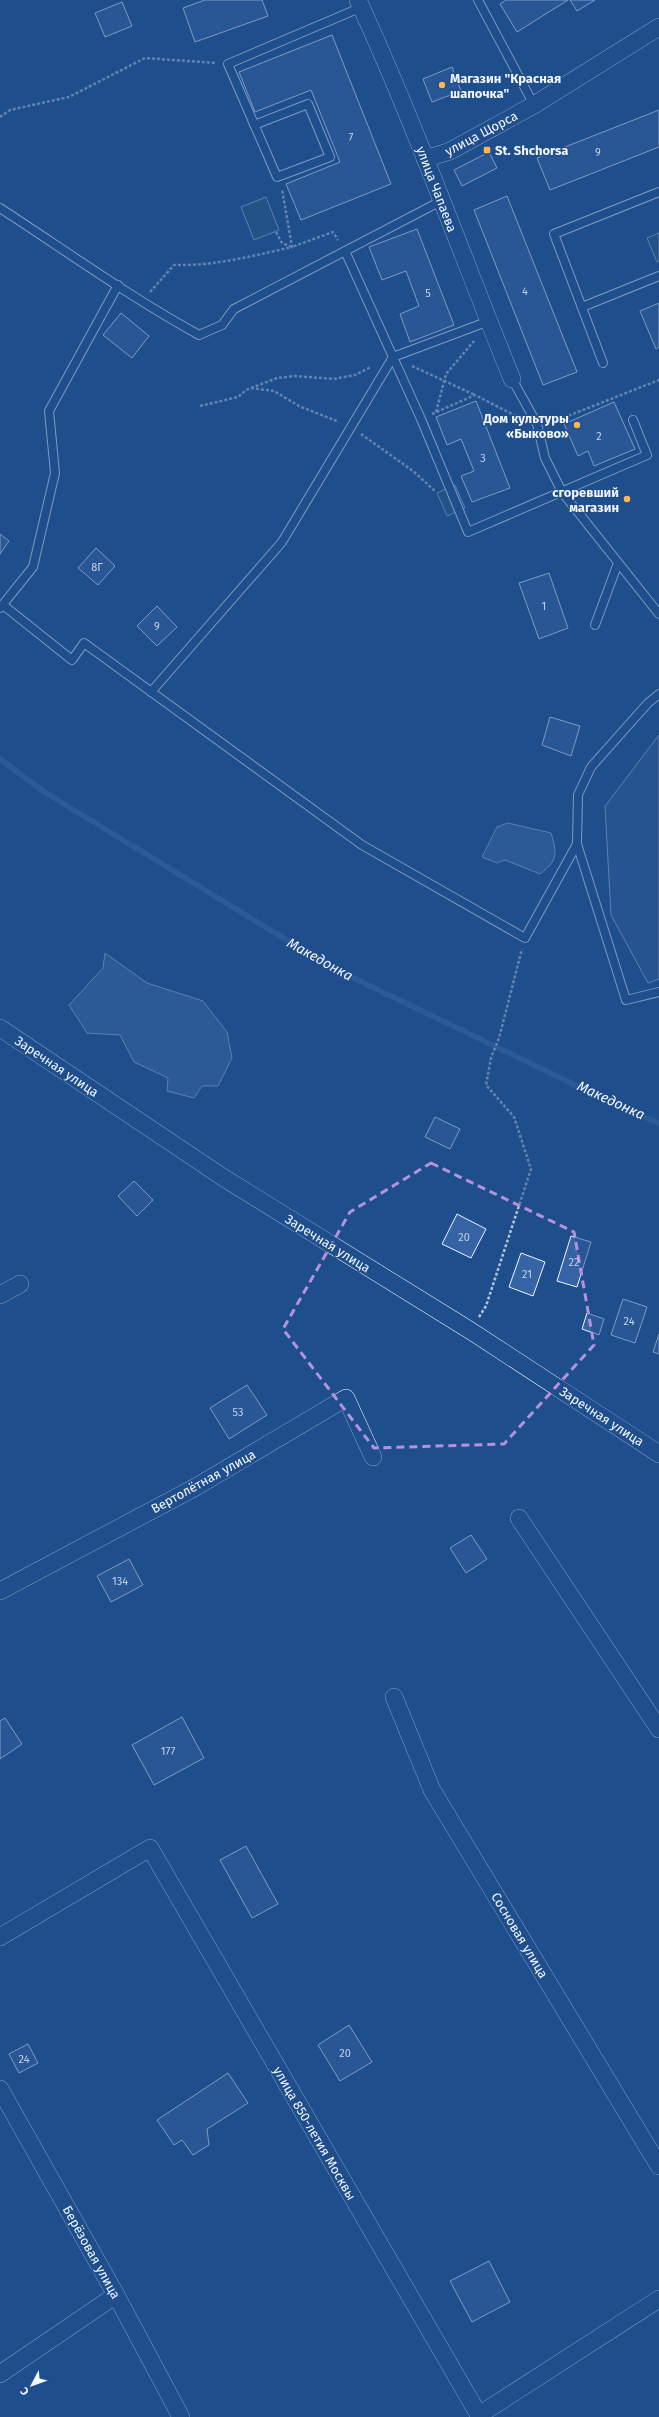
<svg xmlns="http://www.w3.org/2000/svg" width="659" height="2417" font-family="'Fira Sans',sans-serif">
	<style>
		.green { fill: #245a82; stroke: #a8bbd7 }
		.parking { fill: #305b95; stroke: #a8bbd7 }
		.water { fill: #3b69a3; stroke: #a8bbd7 }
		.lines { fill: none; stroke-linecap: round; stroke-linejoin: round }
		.stream { stroke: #3b69a3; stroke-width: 5.5 }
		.building { fill: #3563a3; stroke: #f2f6ff }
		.service-casing { stroke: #f2f6ff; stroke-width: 10 }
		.minor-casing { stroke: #f2f6ff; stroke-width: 18 }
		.path { stroke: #b3c4dc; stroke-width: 2.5; stroke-dasharray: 3 2; stroke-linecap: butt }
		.service { stroke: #1f4e8c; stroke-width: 8 }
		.minor { stroke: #1f4e8c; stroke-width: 17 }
		.marked { fill: none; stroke: #b691df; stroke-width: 3; stroke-dasharray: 8 5; stroke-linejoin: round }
		.poi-dot { fill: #ffb74d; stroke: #1f4e8c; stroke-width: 1.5 }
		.labels { text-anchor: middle; stroke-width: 3; stroke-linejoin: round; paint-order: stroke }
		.number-label { font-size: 11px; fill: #c3d1e8 }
		.poi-label { font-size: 13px; font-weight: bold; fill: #f2f6ff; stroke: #1f4e8c; text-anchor: start }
		.street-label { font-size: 13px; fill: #f2f6ff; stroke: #1f4e8c }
		.water-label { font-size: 14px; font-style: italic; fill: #f2f6ff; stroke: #1f4e8c }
	</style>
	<rect width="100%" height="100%" fill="#1f4e8c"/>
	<g class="green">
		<polygon points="266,197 279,230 254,240 241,207"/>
		<polygon points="659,233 659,261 657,262 647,238"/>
		<polygon points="455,485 465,508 447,516 437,493"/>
	</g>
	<polygon class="parking" points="659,735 659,979 648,983 611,915 605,806"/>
	<g class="water">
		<path d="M508,823l43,10c6,20 7,28 -11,41l-35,-14 -8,3 -15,-6 15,-30z"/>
		<polygon points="105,953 147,983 203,1001 227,1032 232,1058 218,1086 202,1086 194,1098 167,1091 168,1078 134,1062 120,1035 87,1033 69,1005 103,968"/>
	</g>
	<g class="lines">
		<polyline class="stream" points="0,759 46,793 331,967 629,1111 659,1123"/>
	</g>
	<g class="building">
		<polygon points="205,0 262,0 268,16 195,42 183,8"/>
		<polygon points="506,0 568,0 517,32 500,4"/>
		<polygon points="570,0 595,0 577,11"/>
		<polygon points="122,2 132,26 105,37 95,13"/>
		<polygon points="332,35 391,184 301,220 286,184 340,162 311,90 255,112 239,72"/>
		<polygon points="452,67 461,91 432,102 423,79"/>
		<polygon points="659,110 659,147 550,190 537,158"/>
		<polygon points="489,152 497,168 462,186 454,170"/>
		<polygon points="507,196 577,372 543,385 474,210"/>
		<polygon points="417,229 454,325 410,342 400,314 419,306 406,271 382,280 369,247"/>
		<polygon points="659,303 659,347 656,349 640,311"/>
		<polygon points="121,313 149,336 132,358 103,335"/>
		<polygon points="476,401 510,488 472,502 461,476 474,471 461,439 447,445 436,417"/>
		<polygon points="614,402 635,449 594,466 588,451 578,456 564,424"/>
		<polygon points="0,534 9,541 0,554"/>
		<polygon points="96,548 115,566 98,585 78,568"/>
		<polygon points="549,573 568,628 539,639 519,583"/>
		<polygon points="157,606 177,627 157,646 137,626"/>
		<polygon points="550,717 580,726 571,756 542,745"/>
		<polygon points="435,1117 460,1129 450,1149 425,1137"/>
		<polygon points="134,1181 153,1200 137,1216 118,1196"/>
		<polygon points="457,1214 486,1229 471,1258 442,1244"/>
		<polygon points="571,1236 591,1242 577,1287 557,1281"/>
		<polygon points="521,1253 545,1262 533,1296 509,1287"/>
		<polygon points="623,1299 647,1307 635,1343 611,1335"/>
		<polygon points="587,1313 604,1319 599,1335 582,1329"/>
		<polygon points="659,1334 659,1354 653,1352"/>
		<polygon points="247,1385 267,1415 229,1439 210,1408"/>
		<polygon points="471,1535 487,1559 466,1573 450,1548"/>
		<polygon points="129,1559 143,1585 111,1602 97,1576"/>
		<polygon points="182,1717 204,1758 154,1785 132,1745"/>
		<polygon points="5,1718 22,1744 0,1759 0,1721"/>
		<polygon points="246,1846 278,1904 252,1918 220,1860"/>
		<polygon points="349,2025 372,2062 340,2081 318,2045"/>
		<polygon points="28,2044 38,2063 19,2073 9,2054"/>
		<polygon points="228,2073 248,2103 207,2129 209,2145 193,2155 182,2140 174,2145 157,2120"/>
		<polygon points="489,2261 510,2302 472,2322 450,2281"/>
	</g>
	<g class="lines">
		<g class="service-casing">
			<g id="service">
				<polyline points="478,0 534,105"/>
				<polyline points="254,125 308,104 330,157 277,177 228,64 362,7"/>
				<path d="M0,208c66,43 130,89 199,127l23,-10 12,-16 207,-108"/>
				<polyline points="345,251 421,419 468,532 647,455 633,420"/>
				<polyline points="582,307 659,276"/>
				<polyline points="603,363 554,234 659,192"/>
				<polyline points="512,379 537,424 545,458 562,492 659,614"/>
				<polyline points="3,605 72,660 84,643 362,845 525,938 577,844 578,795 591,767 648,703 659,694"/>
				<polyline points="0,608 33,567 55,473 49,411 118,285"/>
				<polyline points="595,625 618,563"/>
				<polyline points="151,692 282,542 393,357 489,321"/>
				<polyline points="577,844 626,1000 659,992"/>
			</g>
		</g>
		<g class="minor-casing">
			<g id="minor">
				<path d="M358,0c57,124 103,253 154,379"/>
				<polyline points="425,159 450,151 534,105 659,27"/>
				<polyline points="0,1028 224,1178 471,1331 659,1454"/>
				<polyline points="0,1295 20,1284"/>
				<polyline points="519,1518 659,1729"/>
				<polyline points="0,1591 194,1488 346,1398 373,1457"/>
				<polyline points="394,1697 432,1790 659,2166"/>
				<polyline points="0,1937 150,1848 480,2417"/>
				<polyline points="0,2089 116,2295 181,2417"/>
				<polyline points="0,2374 116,2295"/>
				<polyline points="479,2415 659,2299"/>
			</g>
		</g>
		<g class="path">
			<polyline points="0,117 10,110 69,97 145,58 216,63"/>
			<polyline points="276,232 282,243 292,247 333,232 338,240"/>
			<path d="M150,292l24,-27c40,1 79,-9 118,-18l-10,-58"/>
			<polyline points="412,366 475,395"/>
			<polyline points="251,388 274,391 299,406 339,422"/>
			<polyline points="200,406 238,397 246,390 277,378 295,376 334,379 355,375 371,367"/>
			<polyline points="436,412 446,374 474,341"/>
			<polyline points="432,414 475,395 518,417"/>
			<polyline points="550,423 659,380"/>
			<polyline points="361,434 413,471 436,492"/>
			<polyline points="479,1317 486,1306 531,1169 514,1117 486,1085 491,1058 499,1038 522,949"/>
		</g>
		<use href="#service" class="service"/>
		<use href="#minor" class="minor"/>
	</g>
	<path d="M0 0H659V2417H0ZM431,1163l143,69 20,113 -90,99 -130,4 -91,-119 67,-117z" fill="#1f4e8c" fill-opacity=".55" fill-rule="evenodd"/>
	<path class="marked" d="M431,1163l143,69 20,113 -90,99 -130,4 -91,-119 67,-117z"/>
	<g class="poi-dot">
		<circle cx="442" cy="85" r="4"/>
		<rect x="483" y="146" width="8" height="8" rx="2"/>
		<circle cx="577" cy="425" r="4"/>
		<circle cx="627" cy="499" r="4"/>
	</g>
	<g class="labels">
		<g class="number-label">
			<text x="351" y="141">7</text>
			<text x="598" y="156">9</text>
			<text x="525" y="295">4</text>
			<text x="428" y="297">5</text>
			<text x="599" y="440">2</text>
			<text x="483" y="462">3</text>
			<text x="97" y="571">8Г</text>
			<text x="544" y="610">1</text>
			<text x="157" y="630">9</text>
			<text x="464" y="1241">20</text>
			<text x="574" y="1266">22</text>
			<text x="527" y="1278">21</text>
			<text x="629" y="1325">24</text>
			<text x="238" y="1416">53</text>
			<text x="120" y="1585">134</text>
			<text x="168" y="1755">177</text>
			<text x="345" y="2057">20</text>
			<text x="24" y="2063">24</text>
		</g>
		<g class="poi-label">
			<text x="450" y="83">Магазин "Красная<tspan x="450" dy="15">шапочка"</tspan></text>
			<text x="495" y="155">St. Shchorsa</text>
			<text x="569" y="423" text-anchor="end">Дом культуры<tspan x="569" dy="15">«Быково»</tspan></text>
			<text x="619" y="497" text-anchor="end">сгоревший<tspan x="619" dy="15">магазин</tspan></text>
		</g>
		<g class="street-label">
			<text transform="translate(481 133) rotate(-28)" y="5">улица Щорса</text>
			<text transform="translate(437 189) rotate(69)" y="5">улица Чапаева</text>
			<text transform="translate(57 1066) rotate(34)" y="5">Заречная улица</text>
			<text transform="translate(328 1243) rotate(32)" y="5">Заречная улица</text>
			<text transform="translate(602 1416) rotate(33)" y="5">Заречная улица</text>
			<text transform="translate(203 1481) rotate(-29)" y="5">Вертолётная улица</text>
			<text transform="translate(520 1935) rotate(59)" y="5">Сосновая улица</text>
			<text transform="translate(315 2133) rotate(60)" y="5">улица 850-летия Москвы</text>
			<text transform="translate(92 2252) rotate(61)" y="5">Берёзовая улица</text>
		</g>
		<g class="water-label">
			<text transform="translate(320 959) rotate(29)" y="5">Македонка</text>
			<text transform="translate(611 1100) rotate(25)" y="5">Македонка</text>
		</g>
	</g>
	<g transform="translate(32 2385) rotate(229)" stroke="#1f4e8c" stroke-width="3" paint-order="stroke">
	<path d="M0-3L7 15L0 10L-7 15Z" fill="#f2f6ff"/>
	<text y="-6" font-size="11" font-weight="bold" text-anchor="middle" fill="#f2f6ff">С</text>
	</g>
</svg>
